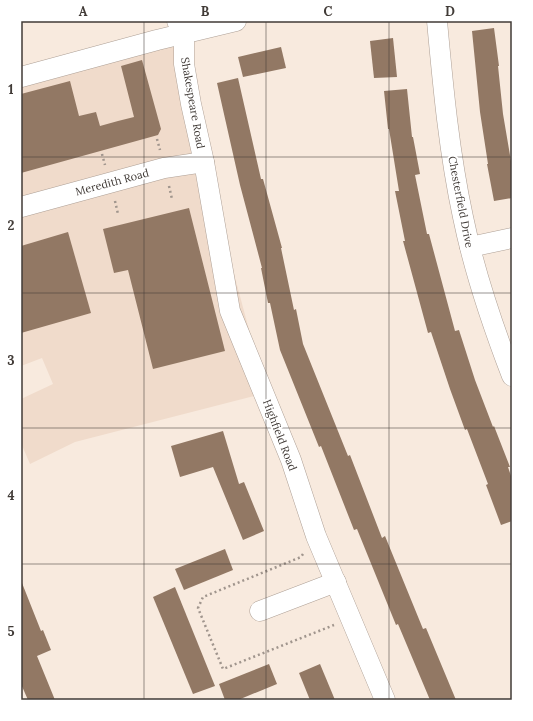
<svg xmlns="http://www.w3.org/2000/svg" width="533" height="721" font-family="Lora,serif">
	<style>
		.built { fill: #f0dbcb }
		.building { fill: #927864 }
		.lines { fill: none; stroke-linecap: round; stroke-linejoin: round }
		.minor-casing { stroke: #aea096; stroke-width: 21 }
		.path { stroke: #a0958d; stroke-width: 2.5; stroke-dasharray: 2 3; stroke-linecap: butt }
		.minor { stroke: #fff; stroke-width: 20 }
		.grid { fill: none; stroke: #413b37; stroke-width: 1; stroke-opacity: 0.55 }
		.labels { text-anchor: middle; stroke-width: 4; stroke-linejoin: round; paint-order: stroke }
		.street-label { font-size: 11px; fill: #413b37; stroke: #fff }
		.neatline { fill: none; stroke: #413b37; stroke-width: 1.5 }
		.grid-label { font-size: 13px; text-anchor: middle; font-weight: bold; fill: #413b37 }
	</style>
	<rect width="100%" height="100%" fill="#f8eade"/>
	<polygon class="built" points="184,34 204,162 266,393 75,442 30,464 21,443 21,399 53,384 42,358 21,366 21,74"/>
	<g class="building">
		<polygon points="494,28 499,66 498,66 503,114 512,167 512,198 494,201 487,164 488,164 480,112 472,31"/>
		<polygon points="393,38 397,77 374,78 370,41"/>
		<polygon points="281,47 286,68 243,77 238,57"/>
		<polygon points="142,60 161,129 158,135 21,173 21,94 70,81 79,116 96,112 100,126 118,121 134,117 121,66"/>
		<polygon points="238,78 261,179 263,179 282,248 281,248 294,310 296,309 303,344 348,456 350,455 382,538 385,536 423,629 426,628 456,700 430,700 398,624 396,625 357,529 354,530 321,446 319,447 280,350 270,303 268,303 261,268 262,268 240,185 217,83"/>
		<polygon points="407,89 412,137 413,137 420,174 415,175 427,234 429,234 455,331 459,330 475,380 493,427 494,426 510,467 508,467 512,479 512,521 501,525 486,485 488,484 467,429 465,430 450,389 431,332 428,333 403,241 405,241 395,191 399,191 389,129 388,129 384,91"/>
		<polygon points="189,208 225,351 153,369 128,270 114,273 103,229"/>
		<polygon points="68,232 91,313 21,333 21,246"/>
		<polygon points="223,431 239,484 244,482 264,531 243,540 213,467 180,477 171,446"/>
		<polygon points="225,549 233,570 184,590 175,569"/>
		<polygon points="21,583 22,583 41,631 43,630 51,650 37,656 55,700 28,700 21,684"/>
		<polygon points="175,587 215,686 193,694 153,597"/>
		<polygon points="269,664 277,684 238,700 225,700 219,684"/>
		<polygon points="320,664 335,700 310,700 299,673"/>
	</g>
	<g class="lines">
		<g class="minor-casing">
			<g id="minor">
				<polyline points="177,21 184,34 184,64 191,104 204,162 230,311 291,460 316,536 385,700"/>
				<path d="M437,21c6,65 12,131 26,196 11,54 29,107 49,159"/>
				<polyline points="21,77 157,40 236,21"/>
				<polyline points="21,207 164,168 204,162"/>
				<polyline points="470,247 512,238"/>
				<polyline points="260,611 336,582"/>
			</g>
		</g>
		<g class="path">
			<polyline points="157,139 160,150"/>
			<polyline points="102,154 105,165"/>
			<polyline points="169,186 172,199"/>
			<polyline points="115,201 118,214"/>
			<polyline points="303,554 301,557 203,597 198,608 223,669 334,625"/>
		</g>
		<use href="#minor" class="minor"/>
	</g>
	<path class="grid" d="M144,21v679M266,21v679M389,21v679M21,157h491M21,293h491M21,428h491M21,564h491"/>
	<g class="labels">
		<g class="street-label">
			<text transform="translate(193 103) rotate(80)" y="4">Shakespeare Road</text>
			<text transform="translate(112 182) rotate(-15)" y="4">Meredith Road</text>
			<text transform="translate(461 202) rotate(79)" y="4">Chesterfield Drive</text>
			<text transform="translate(280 435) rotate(69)" y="4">Highfield Road</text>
		</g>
	</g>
	<rect width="533" height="721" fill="none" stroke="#ffffff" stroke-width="44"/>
	<rect x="22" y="22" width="489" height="677" class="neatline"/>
	<g class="grid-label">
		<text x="83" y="16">A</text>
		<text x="205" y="16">B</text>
		<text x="328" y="16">C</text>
		<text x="450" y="16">D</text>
		<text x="11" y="94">1</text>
		<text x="11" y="230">2</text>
		<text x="11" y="365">3</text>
		<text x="11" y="500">4</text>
		<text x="11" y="636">5</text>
	</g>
</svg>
